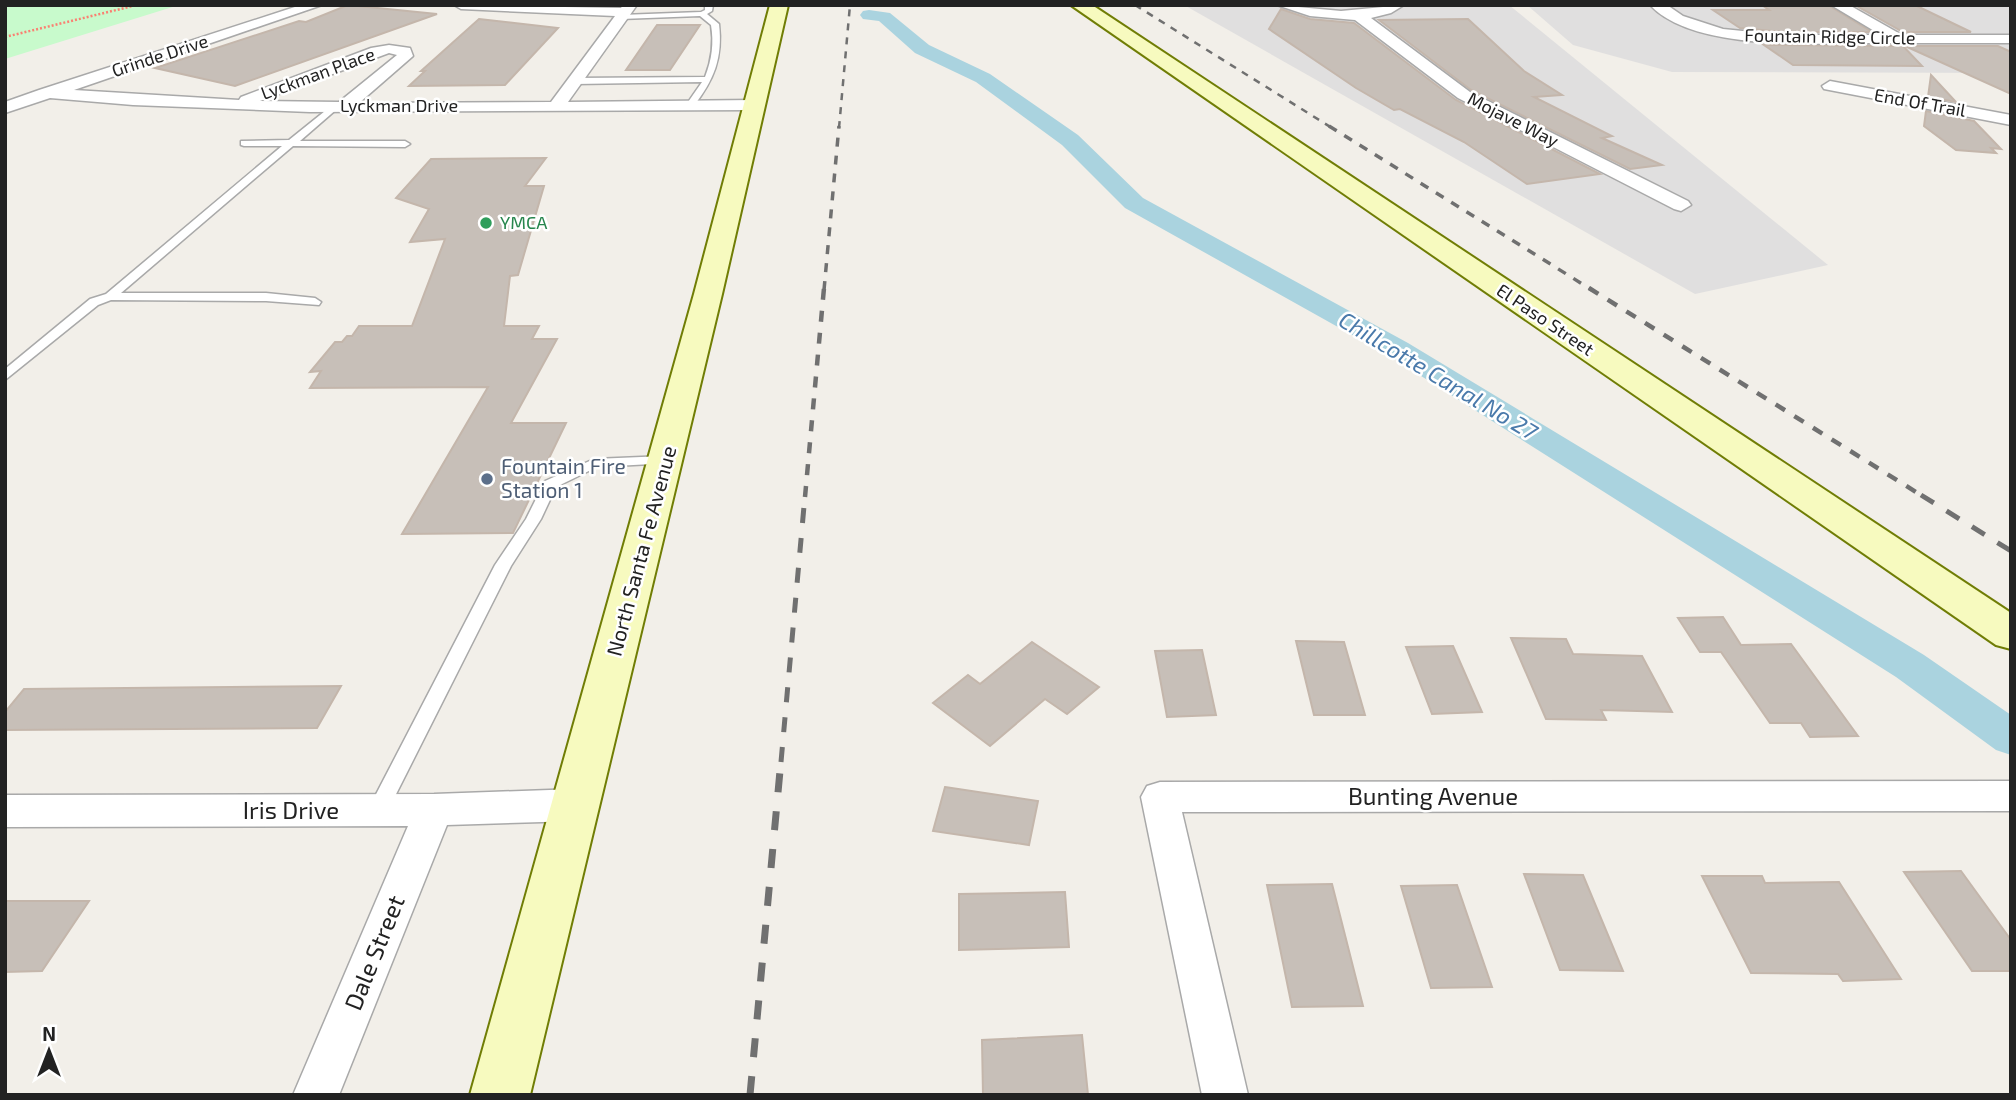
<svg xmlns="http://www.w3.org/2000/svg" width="2016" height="1100" font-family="'Exo 2',sans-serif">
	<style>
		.residential { fill: #e0dfdf }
		.park { fill: #c8facc }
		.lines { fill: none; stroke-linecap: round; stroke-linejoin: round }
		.canal { fill: #aad3df; fill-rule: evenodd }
		.building { fill: #c7bfb8; stroke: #c4b6ab; stroke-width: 2 }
		.lane-casing { stroke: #a9a9a9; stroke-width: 3 }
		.street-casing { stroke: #a9a9a9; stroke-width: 3 }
		.secondary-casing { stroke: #707d05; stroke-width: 4 }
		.path { stroke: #fa8072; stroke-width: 2.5; stroke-dasharray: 2 2; stroke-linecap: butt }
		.lane { fill: #fff; fill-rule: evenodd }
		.street { fill: #fff; fill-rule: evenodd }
		.secondary { fill: #f7fabf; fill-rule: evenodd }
		.rail-far4 { stroke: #707070; stroke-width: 2.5; stroke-dasharray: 7 7; stroke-linecap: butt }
		.rail-far3 { stroke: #707070; stroke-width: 3.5; stroke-dasharray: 9 9; stroke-linecap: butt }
		.rail-far2 { stroke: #707070; stroke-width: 4.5; stroke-dasharray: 11 11; stroke-linecap: butt }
		.rail-far1 { stroke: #707070; stroke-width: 5; stroke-dasharray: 15 15; stroke-linecap: butt }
		.rail { stroke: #707070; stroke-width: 7; stroke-dasharray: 19 19; stroke-linecap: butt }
		.leisure-dot { fill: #2e9e5b; stroke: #fff; stroke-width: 2.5 }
		.service-dot { fill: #5c6f8a; stroke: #fff; stroke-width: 2.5 }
		.labels { text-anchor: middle; stroke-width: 5; stroke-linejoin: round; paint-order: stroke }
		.far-street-label { font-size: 18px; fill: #222; stroke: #fff }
		.far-leisure-label { font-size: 18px; fill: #27864d; stroke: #fff; text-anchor: start }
		.service-label { font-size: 21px; fill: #4e5e75; stroke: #fff; text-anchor: start }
		.street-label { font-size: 21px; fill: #222; stroke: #fff }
		.water-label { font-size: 23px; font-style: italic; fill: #4a7aab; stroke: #fff }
		.near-street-label { font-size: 24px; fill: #222; stroke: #fff }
	</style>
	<rect width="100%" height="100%" fill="#f2efe9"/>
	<g class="residential">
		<polygon points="1184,5 1509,5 1828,265 1695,294"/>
		<polygon points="1527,5 2011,5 2011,73 1672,72 1573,45"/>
	</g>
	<polygon class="park" points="5,5 179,5 5,59"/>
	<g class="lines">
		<polygon class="canal" points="869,10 890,13 929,45 990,74 1078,135 1143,198 1408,343 1924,655 2011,715 2011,755 1996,750 1896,677 1388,355 1125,208 1062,145 976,82 915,53 879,21 863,19 860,15 863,11"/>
	</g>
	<g class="building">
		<polygon points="348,5 437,14 235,86 155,68 299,21 306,22"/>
		<polygon points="1762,5 1828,5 1872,32 1783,32 1740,28 1713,10 1769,10"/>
		<polygon points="1855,5 1915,5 1971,32 1903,32"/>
		<polygon points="1281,9 1310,19 1354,23 1456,100 1600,174 1527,184 1464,142 1400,109 1394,110 1356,88 1269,29"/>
		<polygon points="479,19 558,28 505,85 409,86 425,71 421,71"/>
		<polygon points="1468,19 1524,71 1562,95 1534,97 1612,136 1602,138 1662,165 1630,169 1471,90 1379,20"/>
		<polygon points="657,25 700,25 670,70 626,70"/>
		<polygon points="1764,45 1903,46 1922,66 1793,65"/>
		<polygon points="1905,46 1998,46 2011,52 2011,94"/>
		<polygon points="1931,75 1956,102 1928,97"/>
		<polygon points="1926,111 1974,121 2001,149 1991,148 1996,153 1956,150 1924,126"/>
		<polygon points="546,158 525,186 544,186 518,275 510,276 504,326 539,326 532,339 557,339 511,423 566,423 513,533 402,534 488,387 310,388 321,371 310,372 335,342 342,342 347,336 352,336 359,326 412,326 445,239 410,242 429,209 396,198 431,159"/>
		<polygon points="1723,617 1741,645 1791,644 1858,736 1810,737 1801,723 1770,723 1721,652 1700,652 1678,618"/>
		<polygon points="1511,638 1566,639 1573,654 1642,656 1672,712 1601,710 1606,720 1546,719"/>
		<polygon points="1296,641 1344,642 1365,715 1314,715"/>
		<polygon points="1032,642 1099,687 1067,714 1045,699 990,746 933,703 968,675 980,684"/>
		<polygon points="1453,646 1482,712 1432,714 1406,647"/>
		<polygon points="1202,650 1216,715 1167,717 1155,651"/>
		<polygon points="341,686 317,728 5,730 5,712 24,689"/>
		<polygon points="945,787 1038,801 1029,845 933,831"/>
		<polygon points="1961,871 2011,940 2011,971 1972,971 1904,872"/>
		<polygon points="1524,874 1583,875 1623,971 1560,970"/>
		<polygon points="1702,876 1762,876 1765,883 1839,882 1901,979 1843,981 1838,974 1751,973"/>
		<polygon points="1332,884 1363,1006 1292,1007 1267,885"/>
		<polygon points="1457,885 1492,987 1431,988 1401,886"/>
		<polygon points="1065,892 1069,947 959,950 959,894"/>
		<polygon points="5,901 89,901 42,971 5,972"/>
		<polygon points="1082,1035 1088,1095 983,1095 982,1040"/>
	</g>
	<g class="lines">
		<g class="lane-casing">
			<g id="lane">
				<path d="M705,5h8l-1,6 -5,3 12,10c4,34 -5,56 -26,83l-7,-2 16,-23 -127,2 -4,-3 4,-3 130,-1c7,-18 9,-34 6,-52l-11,-9 -79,3 -4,-2 4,-2 80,-3 4,-2z"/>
				<polygon points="335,103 339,106 338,108 300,141 405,141 410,144 405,147 293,146 121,293 266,293 315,298 321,302 319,305 266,301 111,300 98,305 5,380 5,369 90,299 106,294 282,146 244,146 241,145 241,141 289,140"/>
				<polygon points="665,456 670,457 672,460 670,463 597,467 556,487 541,519 511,566 385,816 378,818 371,816 368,810 371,804 495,565 526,519 545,481 594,459"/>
			</g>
		</g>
		<g class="street-casing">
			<g id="street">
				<path d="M301,5h21l-248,85 165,10 2,-3 130,-49 18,-3 21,3 3,8 -54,47 192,-1 64,-86 -154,-7 -7,-4 167,3 2,-3h14l-69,97 186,-2 8,5 -8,5 -444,2 -177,-7 -83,-7 -45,15v-11l34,-12zM389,53l8,2 -58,47 -79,-1z"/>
				<polygon points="1277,5 1341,11 1404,5 1391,13 1371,18 1470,92 1688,201 1691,205 1681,211 1674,209 1458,98 1355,20 1310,16"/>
				<path d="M1650,5h17l16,11 40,13 60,6h98l-50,-30h18l53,30h109v8c-45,0 -89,0 -134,0 -60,0 -183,9 -227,-38z"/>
				<polygon points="1830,81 2011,115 2011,125 1824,89 1822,86"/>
				<polygon points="2011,781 2011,811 1182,812 1248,1095 1202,1095 1141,797 1147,786 1160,782"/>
				<polygon points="577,789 590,794 596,805 590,816 577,821 447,825 339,1095 293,1095 408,826 5,827 5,795 434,794"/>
			</g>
		</g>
		<g class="secondary-casing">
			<g id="secondary">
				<polygon points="770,5 788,5 722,294 530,1095 470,1095 694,294"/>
				<polygon points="1071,5 1092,5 2011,613 2011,649 1996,645"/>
			</g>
		</g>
		<polyline class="path" points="5,37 137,5"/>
		<use href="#lane" class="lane"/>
		<use href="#street" class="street"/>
		<use href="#secondary" class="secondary"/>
		<g class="rail-far4">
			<polyline points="1135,5 1332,128"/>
			<polyline points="839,128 850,5"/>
		</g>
		<g class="rail-far3">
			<polyline points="1329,126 1592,290"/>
			<polyline points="824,290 839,126"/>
		</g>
		<g class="rail-far2">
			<polyline points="1589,288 1924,497"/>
			<polyline points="805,497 824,288"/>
		</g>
		<g class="rail-far1">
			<polyline points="1921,495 2011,551"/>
			<polyline points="781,762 805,495"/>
		</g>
		<polyline class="rail" points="750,1095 781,760"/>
	</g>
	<circle class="leisure-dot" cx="486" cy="223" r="7"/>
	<circle class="service-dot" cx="487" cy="479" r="7"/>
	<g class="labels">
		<g class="far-street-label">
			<text transform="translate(1830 37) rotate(1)" y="6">Fountain Ridge Circle</text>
			<text transform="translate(160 56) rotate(-18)" y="6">Grinde Drive</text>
			<text transform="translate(318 74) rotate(-20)" y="6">Lyckman Place</text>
			<text transform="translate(1920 103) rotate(10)" y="6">End Of Trail</text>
			<text x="399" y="112">Lyckman Drive</text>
			<text transform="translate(1513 120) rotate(27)" y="6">Mojave Way</text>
			<text transform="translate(1545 320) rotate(34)" y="6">El Paso Street</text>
		</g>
		<g class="far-leisure-label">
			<text x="500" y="229">YMCA</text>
		</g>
		<g class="service-label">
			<text x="501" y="474">Fountain Fire<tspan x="501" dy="24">Station 1</tspan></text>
		</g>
		<g class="street-label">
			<text transform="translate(642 551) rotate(-75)" y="7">North Santa Fe Avenue</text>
		</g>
		<g class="water-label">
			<text transform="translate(1438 376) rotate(31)" y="8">Chillcotte Canal No 27</text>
		</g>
		<g class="near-street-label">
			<text x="1433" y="805">Bunting Avenue</text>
			<text x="291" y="819">Iris Drive</text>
			<text transform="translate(375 953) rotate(-68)" y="8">Dale Street</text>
		</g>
	</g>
	<rect width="2016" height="1100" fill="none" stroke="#222222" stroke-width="14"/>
	<g transform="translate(49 1051)" stroke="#ffffff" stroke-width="5" paint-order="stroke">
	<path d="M0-5L12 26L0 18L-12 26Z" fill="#222222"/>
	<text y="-10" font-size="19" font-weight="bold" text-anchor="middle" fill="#222222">N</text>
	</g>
</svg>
